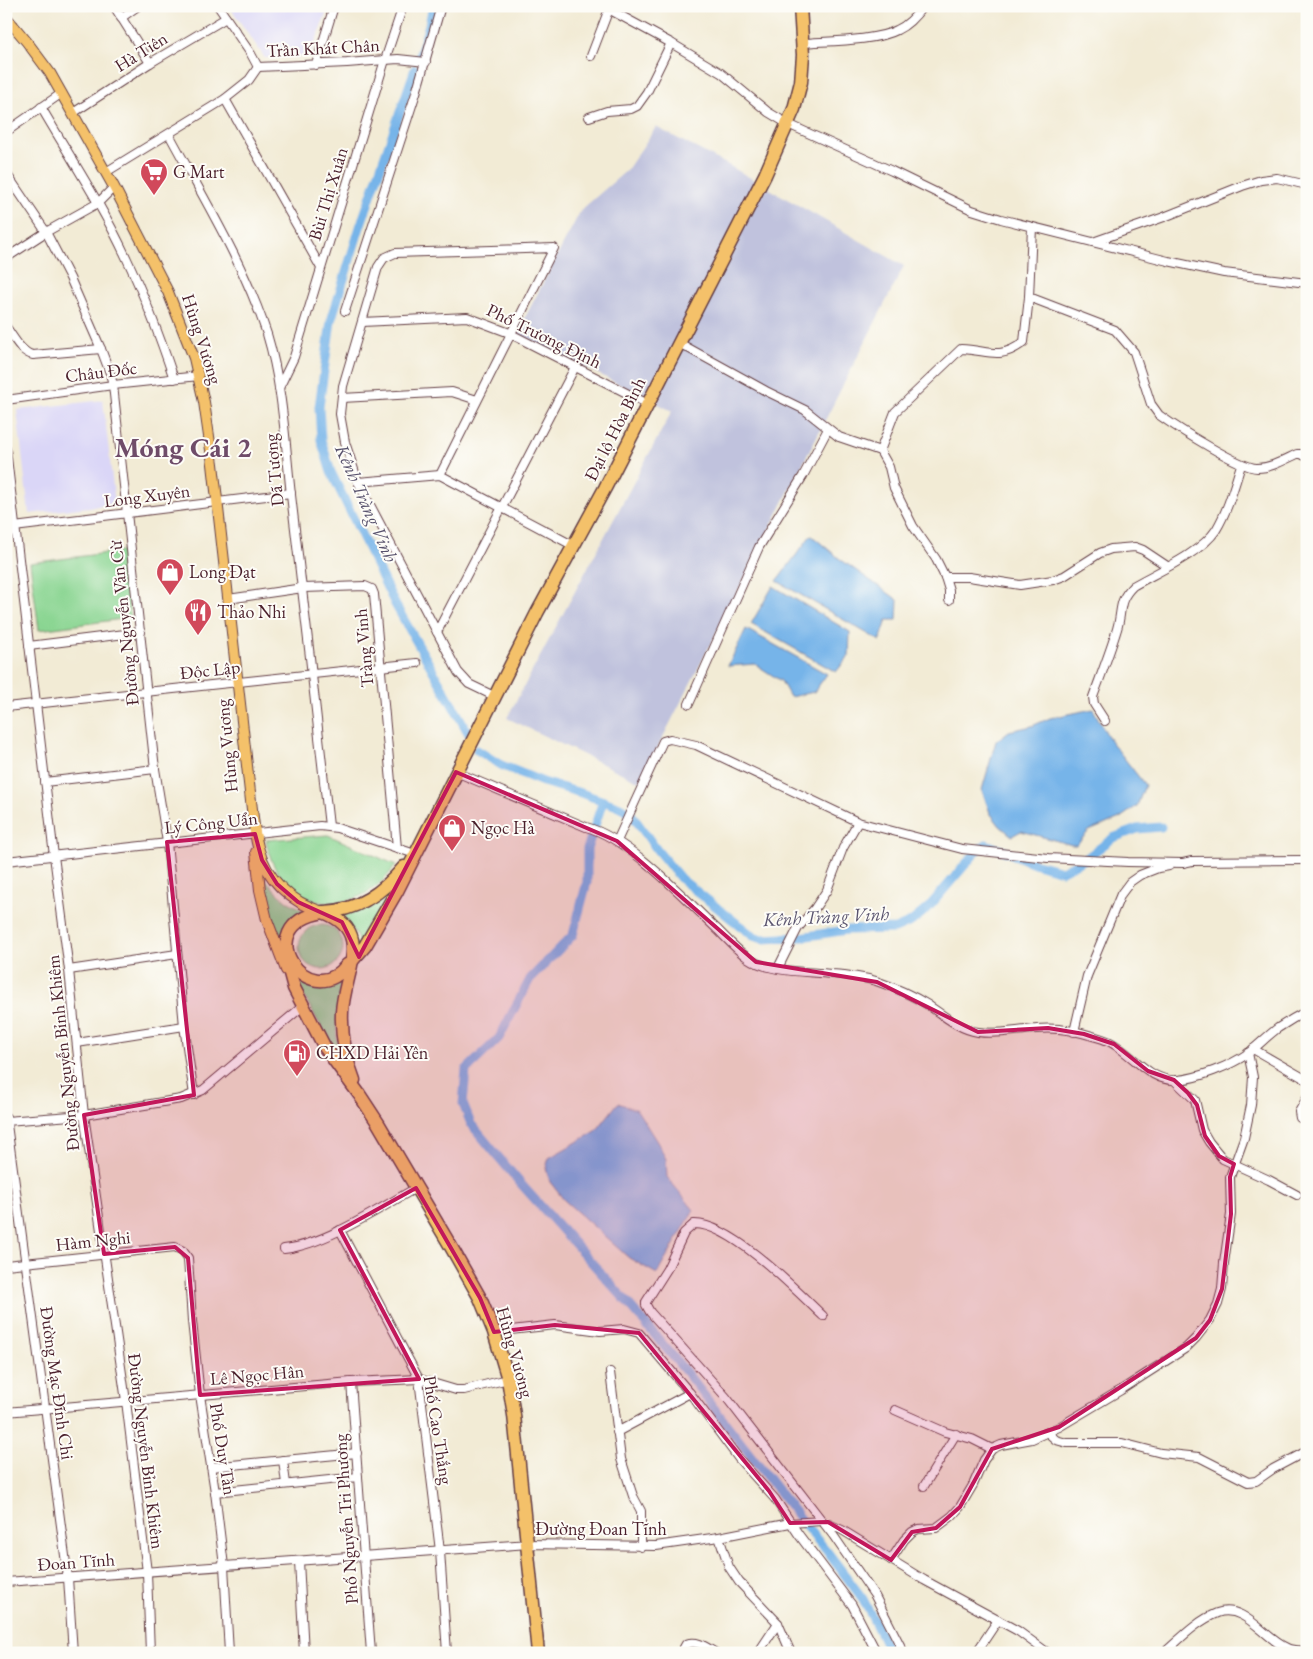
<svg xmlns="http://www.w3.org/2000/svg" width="1313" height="1659" font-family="'EB Garamond',serif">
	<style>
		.built { fill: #dad6f7 }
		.industrial { fill: #c0c2dd }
		.green { fill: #8ad592; stroke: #6a7a5e }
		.water { fill: #76b4e9; stroke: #606a8a }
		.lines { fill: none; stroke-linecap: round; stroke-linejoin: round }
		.canal { stroke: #76b4e9; stroke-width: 9 }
		.minor-casing { stroke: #633e44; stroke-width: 10 }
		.major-casing { stroke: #633e44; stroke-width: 12 }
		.highway-casing { stroke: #633e44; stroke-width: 15 }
		.minor { stroke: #fff; stroke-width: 8 }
		.major { stroke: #f4c16a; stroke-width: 10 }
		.highway { stroke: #f4c16a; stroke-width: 12 }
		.marked { fill: #c2185b; fill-opacity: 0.2; stroke: #c2185b; stroke-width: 4; stroke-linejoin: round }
		.labels { text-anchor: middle; stroke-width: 4; stroke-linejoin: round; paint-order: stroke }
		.street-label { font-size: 18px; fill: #4a1f2b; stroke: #fdfcf7 }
		.poi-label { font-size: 18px; fill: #4a1f2b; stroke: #fdfcf7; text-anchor: start }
		.water-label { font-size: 19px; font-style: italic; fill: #59536e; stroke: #fdfcf7 }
		.town-label { font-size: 28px; font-weight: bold; fill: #6f4c69; stroke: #fdfcf7 }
	</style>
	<rect width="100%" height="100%" fill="#fdfcf7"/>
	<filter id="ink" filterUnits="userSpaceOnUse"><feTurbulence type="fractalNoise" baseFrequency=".02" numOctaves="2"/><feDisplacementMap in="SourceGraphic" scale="10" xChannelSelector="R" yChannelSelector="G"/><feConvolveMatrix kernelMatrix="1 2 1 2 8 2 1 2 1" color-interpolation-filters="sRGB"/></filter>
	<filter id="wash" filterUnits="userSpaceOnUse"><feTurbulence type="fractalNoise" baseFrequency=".0096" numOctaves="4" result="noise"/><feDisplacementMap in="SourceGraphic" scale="20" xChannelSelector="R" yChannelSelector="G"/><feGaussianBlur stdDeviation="1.12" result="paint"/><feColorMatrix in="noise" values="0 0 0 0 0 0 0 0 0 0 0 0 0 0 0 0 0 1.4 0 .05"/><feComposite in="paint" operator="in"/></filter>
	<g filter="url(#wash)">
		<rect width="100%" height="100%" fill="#f2ebd5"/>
		<g class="built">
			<polygon points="229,6 329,6 310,56 265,58"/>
			<polygon points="103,400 115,504 29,514 17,410"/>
		</g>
		<polygon class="industrial" points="656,127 728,165 904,266 640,782 507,718 672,411 517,333 581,210 627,170"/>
		<g class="green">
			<polygon points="122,551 130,618 39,630 30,563"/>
			<path d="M328,835l68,30c-41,59 -118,48 -130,-25z"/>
			<path d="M264,877c7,9 14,17 23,24 6,4 13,6 17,12l-16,15 -7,14c-12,-18 -15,-44 -17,-65z"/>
			<path d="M393,887l-33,59 -4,-11 -13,-19 1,-2c19,-3 35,-13 49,-27z"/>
			<circle cx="321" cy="947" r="22"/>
			<path d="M339,981h2v3c-5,25 -7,47 -1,72l-2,1 -42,-75 15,3z"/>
		</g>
		<g class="water">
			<polygon points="811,535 840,559 898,600 897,620 887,620 880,641 777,581"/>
			<polygon points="773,586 850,632 849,656 836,672 751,624"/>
			<polygon points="746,629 827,674 814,692 790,697 781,681 755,664 728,666"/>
			<polygon points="1093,709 1110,740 1145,785 1137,806 1120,818 1089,831 1076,845 1072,845 1021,831 1012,836 1000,826 990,813 982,790 996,741 1009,731 1032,726 1050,718"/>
			<polygon points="618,1103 637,1110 659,1145 666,1159 667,1177 694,1210 657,1274 629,1258 564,1200 550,1182 546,1168 549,1158 596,1131"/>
		</g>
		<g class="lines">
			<g class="canal">
				<polyline points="420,54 429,25 433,6"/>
				<polyline points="415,69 360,227 331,321 319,407 321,440 331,472 395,604 469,734"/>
				<polyline points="477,750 501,765 543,782 581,793 620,807 632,815 657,850 681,879 753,936 763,939 801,937 847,930 895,929 911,922 928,908 977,851 986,844 1037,864 1062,871 1085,859 1113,838 1137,829 1161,827"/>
				<polyline points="603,801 587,849 587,882 573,935 530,979 499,1038 466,1070 463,1104 471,1124 521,1184 628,1303 686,1372 807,1528 826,1550 863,1599 890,1653"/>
			</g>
		</g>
	</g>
	<g filter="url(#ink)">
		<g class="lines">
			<g class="minor-casing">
				<g id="minor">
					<polyline points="114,6 150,63"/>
					<polyline points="218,6 251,54 258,67"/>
					<polyline points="603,6 671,43 721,73 768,112 788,124 892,171 972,210 1001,219 1168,261 1224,273 1307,283"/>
					<polyline points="121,18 138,6"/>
					<path d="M803,43c24,-2 74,-2 94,-13 11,-5 19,-14 26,-24"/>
					<polyline points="591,56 609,9"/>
					<polyline points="316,65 334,6"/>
					<polyline points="258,67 347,63 398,59 426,62"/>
					<polyline points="225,99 321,268"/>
					<path d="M41,107c29,50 61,98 85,150 19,40 34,80 48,122"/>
					<polyline points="73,113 150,63 226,18"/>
					<polyline points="589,117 607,111 631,109 637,106 647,92 671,43"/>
					<polyline points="6,132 62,93"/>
					<path d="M169,134c35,65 75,130 98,200 16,53 18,107 24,161 13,110 26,221 38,331"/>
					<polyline points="106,172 225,99 249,80 258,67"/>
					<polyline points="6,173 46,232 70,278 101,349 110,373 113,385 155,769 167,842 184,1026 194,1095"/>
					<polyline points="1093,242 1164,217 1242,186 1261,180 1277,178 1307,185"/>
					<polyline points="6,258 46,232 98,203 114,187"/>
					<path d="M1029,297l86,33 19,22 17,52 8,11c17,12 81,53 98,53 14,0 27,-8 40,-14h4l6,3"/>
					<polyline points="345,311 416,93 441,6"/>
					<polyline points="362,322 467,317 507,332 648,404"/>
					<path d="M6,327c7,9 15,26 27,28l68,-6"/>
					<polyline points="679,343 766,391 805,410 839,437 880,451 889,467 894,488 913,526 936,559 945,577 949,590 949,600"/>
					<polyline points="279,388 294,357 385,60 403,6"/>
					<polyline points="342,398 452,392 477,400"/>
					<polyline points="6,400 113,385 199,376"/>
					<polyline points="6,449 54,856 69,970 84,1115 126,1401 144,1548 147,1572 150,1653"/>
					<path d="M880,451l15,-39 66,-63c28,1 38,12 63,-7l5,-45 3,-70"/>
					<polyline points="440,475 554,248 395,253 384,258 378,267 343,386 340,414 345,442 358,482 458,672 469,684 496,697"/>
					<polyline points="358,482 440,475 574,546"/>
					<polyline points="6,528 291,493"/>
					<polyline points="945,577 969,577 1020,585 1053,580 1064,576 1100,553 1111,549 1135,547 1143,550 1167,566"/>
					<polyline points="228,599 303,588 365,586 372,589 374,594 397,848"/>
					<polyline points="437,632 575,367"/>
					<polyline points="29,646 141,632"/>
					<polyline points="689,704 759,547 803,476 828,429"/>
					<polyline points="6,707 417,663"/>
					<path d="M1105,721l-11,-17 -1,-7c8,-22 17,-45 24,-68 6,-19 0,-27 16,-43 24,-14 68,-33 83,-56 12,-20 18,-43 25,-65"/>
					<path d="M456,772l130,55c43,11 99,72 132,103 9,9 19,20 30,28 21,15 58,13 84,16 15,1 30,3 44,7 18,6 36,14 52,24 16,11 31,24 50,27 19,3 39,-2 58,-3 19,-2 42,2 60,8 7,2 14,4 19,8 21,13 36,37 63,35 21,-2 52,-14 69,-26 11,-8 20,-18 31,-26 9,-6 19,-12 29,-17"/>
					<polyline points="45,782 155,769"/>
					<polyline points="617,841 663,741 670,739 696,745 858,822 962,849 1048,858 1128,862 1183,863 1192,861 1307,860"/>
					<polyline points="6,861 320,826 337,828 415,854"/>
					<polyline points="778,968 798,928 815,908 827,890 843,848 858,822"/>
					<polyline points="69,970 177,954"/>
					<polyline points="1074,1032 1087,976 1121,894 1130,882 1140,875 1158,868 1169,866"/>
					<polyline points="77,1043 184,1026"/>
					<polyline points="1253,1049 1307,1080"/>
					<polyline points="1174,1080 1195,1100 1202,1130 1209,1142 1223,1159 1269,1180 1297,1195"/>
					<polyline points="1307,1098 1299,1112 1300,1118 1307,1121"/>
					<polyline points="6,1117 68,1578 73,1653"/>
					<polyline points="6,1121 84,1115 181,1099 203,1090 303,1006"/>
					<polyline points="340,1230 419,1379 440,1551 447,1653"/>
					<path d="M284,1249c40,-4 96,-41 132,-61"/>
					<polyline points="6,1265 175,1247 183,1251 188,1258 192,1321 200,1395 215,1492 224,1566 229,1653"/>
					<path d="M823,1316c-26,-25 -92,-93 -129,-92l-10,9 -17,36 -21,33v3l4,7 76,85 107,138 42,61 29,57"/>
					<polyline points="494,1332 555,1325 600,1331 624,1329 639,1333 690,1393 739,1459 775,1499 799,1535 852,1605 877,1653"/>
					<polyline points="610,1372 621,1459 633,1496 641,1511 641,1547"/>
					<polyline points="351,1382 371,1653"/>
					<polyline points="895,1410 945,1432 972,1439 992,1449"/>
					<polyline points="6,1412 351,1382 419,1379 456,1390 464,1390 508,1379"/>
					<polyline points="617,1432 690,1393"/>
					<polyline points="1048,1433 1056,1440 1067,1443 1122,1443 1161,1453 1199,1457 1248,1482 1256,1481 1273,1469 1305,1452"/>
					<polyline points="283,1460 286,1484"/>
					<polyline points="211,1467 357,1453"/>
					<polyline points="924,1486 956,1434"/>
					<polyline points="215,1492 358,1477"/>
					<polyline points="719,1537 729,1567 739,1582 778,1623 791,1653"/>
					<polyline points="891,1560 904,1540 912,1532 918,1529 936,1528 952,1516 960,1507 973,1485 984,1460 992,1449 1001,1445 1032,1439 1059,1427 1121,1390 1186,1348 1196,1338 1210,1320 1218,1304 1222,1289 1224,1263 1231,1214 1230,1177 1244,1138 1251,1105 1253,1077 1248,1053"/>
					<polyline points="299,1561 304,1653"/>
					<polyline points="6,1582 528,1544 656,1546 719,1537 790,1523 822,1521 842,1530 924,1580 1018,1631 1048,1653"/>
					<path d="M681,1653l5,-9c12,-4 20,3 30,9"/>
					<polyline points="758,1653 778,1623"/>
					<polyline points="976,1653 998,1620"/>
					<path d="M1164,1653c16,-14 33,-32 53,-40 28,-10 47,26 70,35 6,3 14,2 20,3"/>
				</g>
			</g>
			<g class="major-casing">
				<g id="major">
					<path d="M6,17l21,25 23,31 64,114 54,105 26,66 10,44 9,62 38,337c2,15 3,31 7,46 8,32 33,56 65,65"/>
					<polyline points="256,852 260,890 267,920 286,970"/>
				</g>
			</g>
			<g class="highway-casing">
				<g id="highway">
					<path d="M324,912c34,-1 59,-20 80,-45"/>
					<polyline points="287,953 288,966 294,988 324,1046 359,1094 378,1123 450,1245 480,1298 494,1332 508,1379 514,1415 538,1653"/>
					<path d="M347,965c-38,50 -101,-39 -24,-53 52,19 21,60 19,100 -1,24 3,45 12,68"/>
					<polyline points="343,971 365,946 397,891 537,613 605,488 765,175 794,109 801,82 803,55 800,6"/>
				</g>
			</g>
			<use href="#minor" class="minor"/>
			<use href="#major" class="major"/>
			<use href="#highway" class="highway"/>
		</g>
	</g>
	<path class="marked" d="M456,772l161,69 139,121 121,20 101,50 70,-4 36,6 30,10 34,27 26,9 14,13 9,12 8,31 14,20 15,8 -4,13 1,37 -9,75 -12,31 -14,18 -137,89 -67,22 -32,58 -24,21 -24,4 -21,28 -63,-38 -38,1 -21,-32 -130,-158 -84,-8 -61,7 -14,-34 -64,-110 -76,42 79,149 -219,16 -12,-137 -13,-11 -71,7 -20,-139 110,-20 -27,-253 88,-8 7,26 15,24 21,18 44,20 17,35z"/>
	<defs>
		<g id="supermarket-pin" transform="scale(1.4375)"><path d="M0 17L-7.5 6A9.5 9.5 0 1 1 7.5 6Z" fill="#d1495b" stroke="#fdfcf7"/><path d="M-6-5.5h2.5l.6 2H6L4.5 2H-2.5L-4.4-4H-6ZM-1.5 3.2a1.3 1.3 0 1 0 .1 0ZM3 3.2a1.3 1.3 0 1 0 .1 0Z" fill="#fff"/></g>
		<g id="shop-pin" transform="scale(1.4375)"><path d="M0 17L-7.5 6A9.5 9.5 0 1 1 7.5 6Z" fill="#d1495b" stroke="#fdfcf7"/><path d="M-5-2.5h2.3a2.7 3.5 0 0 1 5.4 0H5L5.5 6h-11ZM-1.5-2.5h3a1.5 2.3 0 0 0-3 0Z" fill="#fff"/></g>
		<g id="restaurant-pin" transform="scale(1.4375)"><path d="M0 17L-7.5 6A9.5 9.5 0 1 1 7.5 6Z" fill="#d1495b" stroke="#fdfcf7"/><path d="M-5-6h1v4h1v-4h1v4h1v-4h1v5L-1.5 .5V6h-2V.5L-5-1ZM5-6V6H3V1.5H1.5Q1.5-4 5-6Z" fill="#fff"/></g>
		<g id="fuel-pin" transform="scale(1.4375)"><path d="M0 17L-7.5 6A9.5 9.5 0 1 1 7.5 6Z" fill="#d1495b" stroke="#fdfcf7"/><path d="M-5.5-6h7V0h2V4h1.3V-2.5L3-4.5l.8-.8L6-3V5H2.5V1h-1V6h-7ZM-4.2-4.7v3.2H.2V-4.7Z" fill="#fff"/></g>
	</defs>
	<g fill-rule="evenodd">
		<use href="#supermarket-pin" x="154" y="172"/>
		<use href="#shop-pin" x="170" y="572"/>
		<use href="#restaurant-pin" x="198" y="612"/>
		<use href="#shop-pin" x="452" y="828"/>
		<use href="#fuel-pin" x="297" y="1053"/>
	</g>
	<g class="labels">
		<g class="street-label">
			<text transform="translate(323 48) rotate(-3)" y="6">Trần Khát Chân</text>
			<text transform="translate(141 52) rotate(-32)" y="6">Hà Tiên</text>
			<text transform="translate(328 194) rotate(-73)" y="6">Bùi Thị Xuân</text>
			<text transform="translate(544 336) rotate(26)" y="6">Phố Trương Định</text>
			<text transform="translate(202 339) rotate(72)" y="6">Hùng Vương</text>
			<text transform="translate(101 372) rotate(-7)" y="6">Châu Đốc</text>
			<text transform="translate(615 429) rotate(-63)" y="6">Đại lộ Hòa Bình</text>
			<text transform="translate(274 470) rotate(-96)" y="6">Dã Tượng</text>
			<text transform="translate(147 496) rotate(-7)" y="6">Long Xuyên</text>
			<text transform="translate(124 623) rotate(-96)" y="6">Đường Nguyễn Văn Cừ</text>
			<text transform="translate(364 648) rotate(-95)" y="6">Tràng Vinh</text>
			<text transform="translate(210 670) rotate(-6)" y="6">Độc Lập</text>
			<text transform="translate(227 746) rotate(-96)" y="6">Hùng Vương</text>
			<text transform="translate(211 823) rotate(-6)" y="6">Lý Công Uẩn</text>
			<text transform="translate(63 1053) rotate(-96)" y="6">Đường Nguyễn Bỉnh Khiêm</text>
			<text transform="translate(93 1241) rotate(-6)" y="6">Hàm Nghi</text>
			<text transform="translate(515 1352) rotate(74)" y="6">Hùng Vương</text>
			<text transform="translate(257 1375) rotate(-5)" y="6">Lê Ngọc Hân</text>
			<text transform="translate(57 1383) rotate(82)" y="6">Đường Mạc Đĩnh Chi</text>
			<text transform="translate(438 1430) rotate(81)" y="6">Phố Cao Thắng</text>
			<text transform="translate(223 1449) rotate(81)" y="6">Phố Duy Tân</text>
			<text transform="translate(146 1451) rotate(83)" y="6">Đường Nguyễn Bỉnh Khiêm</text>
			<text transform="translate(346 1519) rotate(-94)" y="6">Phố Nguyễn Tri Phương</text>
			<text x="601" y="1535">Đường Đoan Tĩnh</text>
			<text transform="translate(76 1562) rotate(-4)" y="6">Đoan Tĩnh</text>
		</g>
		<g class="poi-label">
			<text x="173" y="178">G Mart</text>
			<text x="189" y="578">Long Đạt</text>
			<text x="217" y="618">Thảo Nhi</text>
			<text x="471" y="834">Ngọc Hà</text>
			<text x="316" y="1059">CHXD Hải Yên</text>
		</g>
		<g class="water-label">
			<text transform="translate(367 503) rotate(66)" y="7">Kênh Tràng Vinh</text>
			<text transform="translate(826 916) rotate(-3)" y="7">Kênh Tràng Vinh</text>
		</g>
		<g class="town-label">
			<text x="183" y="457">Móng Cái 2</text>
		</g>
	</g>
	<rect width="1313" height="1659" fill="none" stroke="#fdfcf7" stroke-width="25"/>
</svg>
